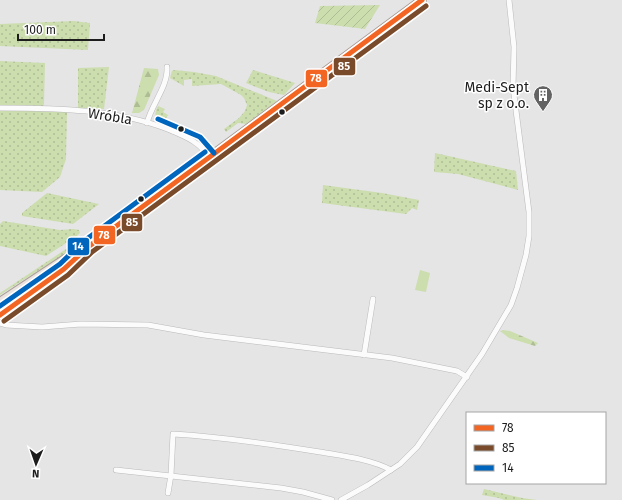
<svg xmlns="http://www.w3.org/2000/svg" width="622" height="500" font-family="'Fira Sans',sans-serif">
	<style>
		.grass { fill: url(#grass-dots) }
		.forest { fill: url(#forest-firs) }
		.garden { fill: url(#garden-furrows) }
		.pitch { fill: #ccddae }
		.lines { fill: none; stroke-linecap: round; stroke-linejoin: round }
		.minor-casing { stroke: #bababb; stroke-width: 6 }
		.primary-casing { stroke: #aa9e97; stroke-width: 10 }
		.minor { stroke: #fbfbfb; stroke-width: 5 }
		.primary { stroke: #eae3df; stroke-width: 8 }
		.bus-1-casing { stroke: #fff; stroke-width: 8 }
		.bus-2-casing { stroke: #fff; stroke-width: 8 }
		.bus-3-casing { stroke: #fff; stroke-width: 8 }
		.bus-1 { stroke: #f26522; stroke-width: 5 }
		.bus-2 { stroke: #7a4b2a; stroke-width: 5 }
		.bus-3 { stroke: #0065bd; stroke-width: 5 }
		.bus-dot { fill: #1d1d1d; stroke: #fff; stroke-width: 1.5 }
		.labels { text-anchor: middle; stroke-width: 3; stroke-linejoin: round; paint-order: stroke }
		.poi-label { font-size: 14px; fill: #1d1d1d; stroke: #fff; text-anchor: end }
		.street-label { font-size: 14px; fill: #1d1d1d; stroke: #fff }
		.line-badge { stroke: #fff; stroke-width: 1.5 }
		.badge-label { font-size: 11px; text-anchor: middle; font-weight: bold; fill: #fff }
	</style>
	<defs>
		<pattern id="grass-dots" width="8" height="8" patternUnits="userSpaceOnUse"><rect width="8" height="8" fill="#ccddae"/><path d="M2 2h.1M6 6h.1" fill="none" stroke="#afbd95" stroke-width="1.8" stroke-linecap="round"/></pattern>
		<pattern id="forest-firs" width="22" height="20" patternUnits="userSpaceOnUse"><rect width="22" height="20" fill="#ccddae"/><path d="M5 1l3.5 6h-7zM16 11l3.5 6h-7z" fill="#afbd95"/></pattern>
		<pattern id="garden-furrows" width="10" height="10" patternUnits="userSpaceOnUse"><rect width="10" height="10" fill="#ccddae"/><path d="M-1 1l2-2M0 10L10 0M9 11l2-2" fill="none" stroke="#afbd95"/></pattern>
	</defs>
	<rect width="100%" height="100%" fill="#e5e5e6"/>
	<g class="grass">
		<polygon points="74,21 90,23 88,50 0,46 0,24"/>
		<polygon points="0,61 45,63 44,104 43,106 0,105"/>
		<polygon points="109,67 104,109 78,108 78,68"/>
		<polygon points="174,70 194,72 216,76 277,101 246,124 238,123 226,132 224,129 239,118 245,111 247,105 244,98 241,95 221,84 192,86 192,79 184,80 184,86 170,78 172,71"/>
		<polygon points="253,70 295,83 284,95 269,92 246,83"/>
		<path d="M158,106l7,3 -2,3 5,3 -4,7 -5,-1c-5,-4 -4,-10 -1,-15z"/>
		<polygon points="0,110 67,112 66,159 60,177 42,192 0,190"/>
		<polygon points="435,153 516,171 518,190 458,174 434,172"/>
		<polygon points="323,185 382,193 419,200 417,210 412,208 406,214 322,203"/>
		<polygon points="47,193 99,204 73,224 22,216 22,213"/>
		<polygon points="134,200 135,202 127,210 101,229 118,211"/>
		<polygon points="3,221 60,230 73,229 79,230 80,233 77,236 46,256 0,246 0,224"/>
		<polygon points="78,241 81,241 81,243 0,295 0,293"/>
		<polygon points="484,489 522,498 537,500 504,500 499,498 482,495"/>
	</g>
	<g class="forest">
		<polygon points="144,68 158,69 159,75 144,110 139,113 132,113"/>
		<polygon points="503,330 510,331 538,343 535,346 509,338 500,331"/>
	</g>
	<polygon class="garden" points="380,5 365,29 315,23 320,6"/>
	<polygon class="pitch" points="420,270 430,273 426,292 415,290"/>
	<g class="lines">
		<g class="minor-casing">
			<g id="minor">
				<path d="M0,108c57,0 116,1 170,22 9,4 20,8 27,14 5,3 8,9 12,14"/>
				<path d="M147,123c5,-20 21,-36 20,-56"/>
				<polyline points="0,323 6,325 42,327 81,324 148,325 204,335 392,358 457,371 467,377"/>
				<polyline points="364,355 373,299"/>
				<polyline points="116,470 281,488 303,492 332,500"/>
				<path d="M168,493l3,-18 2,-41c49,3 98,10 147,18 23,4 50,7 71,18"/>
				<polyline points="341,500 368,485 400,464 417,447 482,354 511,305 517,288 526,255 529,236 529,212 513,87 514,47 509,0"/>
			</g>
		</g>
		<g class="primary-casing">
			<g id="primary">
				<polyline points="0,302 65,259 79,252"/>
				<polyline points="0,315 64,269 88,247 422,0"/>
			</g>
		</g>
		<use href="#minor" class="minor"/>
		<use href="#primary" class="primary"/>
		<g class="bus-1-casing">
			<polyline id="bus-1" points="0,315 64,269 88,247 422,0"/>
		</g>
		<g class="bus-2-casing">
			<polyline id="bus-2" points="4,321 68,275 92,252 426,6"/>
		</g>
		<g class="bus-3-casing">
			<g id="bus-3">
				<polyline points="158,119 200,137 214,153"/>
				<polyline points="0,306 60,264 84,241 205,152"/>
			</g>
		</g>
		<use href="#bus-1" class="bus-1"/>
		<use href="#bus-2" class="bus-2"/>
		<use href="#bus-3" class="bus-3"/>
	</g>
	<defs>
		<g id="building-pin" transform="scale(1)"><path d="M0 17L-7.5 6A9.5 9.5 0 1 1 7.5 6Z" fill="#636363" stroke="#fff"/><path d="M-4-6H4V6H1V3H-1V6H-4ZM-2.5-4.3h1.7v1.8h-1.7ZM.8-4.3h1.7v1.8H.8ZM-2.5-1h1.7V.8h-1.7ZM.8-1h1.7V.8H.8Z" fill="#fff"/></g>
	</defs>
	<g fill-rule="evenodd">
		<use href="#building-pin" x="543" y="95"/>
	</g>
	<g class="bus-dot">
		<circle cx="282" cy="112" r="3.5"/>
		<circle cx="181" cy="129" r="3.5"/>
		<circle cx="141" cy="199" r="3.5"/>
	</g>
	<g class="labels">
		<g class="poi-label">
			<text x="529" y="92">Medi-Sept<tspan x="529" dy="16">sp z o.o.</tspan></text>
		</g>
		<g class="street-label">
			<text transform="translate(110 116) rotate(9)" y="5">Wróbla</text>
		</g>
	</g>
	<g class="line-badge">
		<rect x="333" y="57" width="23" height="19" rx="4" fill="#7a4b2a"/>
		<rect x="305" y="69" width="23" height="19" rx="4" fill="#f26522"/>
		<rect x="121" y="213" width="22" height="19" rx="4" fill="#7a4b2a"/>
		<rect x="93" y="225" width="23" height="20" rx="4" fill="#f26522"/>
		<rect x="67" y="237" width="23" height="19" rx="4" fill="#0065bd"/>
	</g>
	<g class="badge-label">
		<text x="344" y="70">85</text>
		<text x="316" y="82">78</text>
		<text x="132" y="226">85</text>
		<text x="104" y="239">78</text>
		<text x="78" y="250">14</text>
	</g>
	<rect x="466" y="412" width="140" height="72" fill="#ffffff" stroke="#a5a5a5"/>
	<rect x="474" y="425" width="20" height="6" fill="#f26522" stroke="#a5a5a5"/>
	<text x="502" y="432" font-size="12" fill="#1d1d1d">78</text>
	<rect x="474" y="445" width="20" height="6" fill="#7a4b2a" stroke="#a5a5a5"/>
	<text x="502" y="452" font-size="12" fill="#1d1d1d">85</text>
	<rect x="474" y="465" width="20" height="6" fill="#0065bd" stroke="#a5a5a5"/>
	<text x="502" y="472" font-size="12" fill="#1d1d1d">14</text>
	<g transform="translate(36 464) rotate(182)" stroke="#ffffff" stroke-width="3" paint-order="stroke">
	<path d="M0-3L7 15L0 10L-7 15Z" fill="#1d1d1d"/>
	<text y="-6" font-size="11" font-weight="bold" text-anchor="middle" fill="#1d1d1d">N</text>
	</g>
	<path d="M18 34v6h86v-6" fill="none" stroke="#1d1d1d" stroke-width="2"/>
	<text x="24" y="34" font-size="12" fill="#1d1d1d" stroke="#ffffff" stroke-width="3" paint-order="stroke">100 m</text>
</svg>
